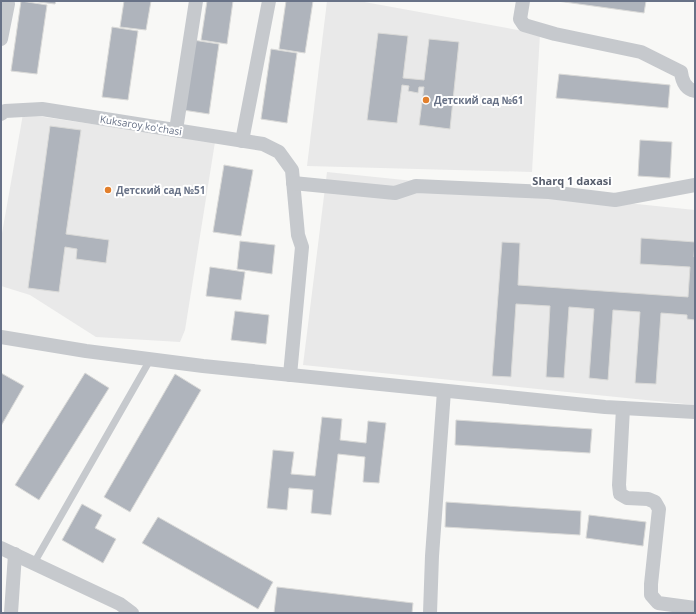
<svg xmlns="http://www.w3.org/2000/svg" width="696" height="614" font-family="'Open Sans',sans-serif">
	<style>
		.built { fill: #e9e9e9 }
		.building { fill: #afb4bc; stroke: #dadad8 }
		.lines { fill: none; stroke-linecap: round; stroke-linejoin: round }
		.service { stroke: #c6c9cd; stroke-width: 7 }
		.minor { stroke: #c6c9cd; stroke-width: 14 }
		.poi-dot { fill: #e27f2c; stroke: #fff; stroke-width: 1.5 }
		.labels { text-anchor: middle; stroke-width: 4; stroke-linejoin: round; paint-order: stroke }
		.poi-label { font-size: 10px; font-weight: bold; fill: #687287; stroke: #fff; text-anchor: start }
		.street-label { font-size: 10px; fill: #687287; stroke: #fff }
		.neighbourhood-label { font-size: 11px; font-weight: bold; fill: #565d6c; stroke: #fff }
	</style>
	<rect width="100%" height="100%" fill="#f8f8f6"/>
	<g class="built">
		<polygon points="327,1 359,1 540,34 532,172 307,166"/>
		<polygon points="23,114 215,142 185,330 180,342 96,337 30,295 1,286 1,239"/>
		<polygon points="327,172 695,210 695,405 303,365"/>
	</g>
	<g class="building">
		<polygon points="21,1 47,5 37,74 11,71"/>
		<polygon points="31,1 56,1 55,4"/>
		<polygon points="124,1 151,1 146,30 120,27"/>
		<polygon points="207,1 233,1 227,44 201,40"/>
		<polygon points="286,1 313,1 305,53 279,49"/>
		<polygon points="557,1 646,1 644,13"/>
		<polygon points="112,27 138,31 128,100 102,97"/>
		<polygon points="378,33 408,36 403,78 424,80 429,39 459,42 450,129 419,125 424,87 419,87 418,93 408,91 409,86 402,85 397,123 367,120"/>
		<polygon points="193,40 219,44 209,114 183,110"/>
		<polygon points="271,49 297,53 287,123 261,119"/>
		<polygon points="559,74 670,85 668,108 556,98"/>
		<polygon points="50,126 81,130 66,234 109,240 106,263 76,259 77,249 65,247 59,292 28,288"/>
		<polygon points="640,140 672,142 670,178 638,176"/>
		<polygon points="224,165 253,170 241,236 213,232"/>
		<polygon points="641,238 695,242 694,257 695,257 695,320 687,319 687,315 661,313 656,384 635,383 640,312 613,310 608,380 589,378 594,309 569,307 564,378 546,377 550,306 516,304 511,377 492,376 502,242 520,243 518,285 688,297 690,267 640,264"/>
		<polygon points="240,241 275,245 272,274 237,269"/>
		<polygon points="210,267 245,272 241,300 206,296"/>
		<polygon points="235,311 269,315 266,344 231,340"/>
		<polygon points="1,373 24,386 1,426"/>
		<polygon points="85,373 109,388 39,500 15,485"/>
		<polygon points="175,374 201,390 130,512 104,497"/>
		<polygon points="322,417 342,419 340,440 366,443 368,421 386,423 379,483 363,482 365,457 338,454 331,515 311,513 313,490 289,488 287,510 267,508 273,450 294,452 291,474 315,476"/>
		<polygon points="456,420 592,429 590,453 455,445"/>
		<polygon points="446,502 581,511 580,535 445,527"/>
		<polygon points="82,504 102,515 95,528 116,539 103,563 62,540"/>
		<polygon points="589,515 646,522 643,546 586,538"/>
		<polygon points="158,517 273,582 258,609 142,543"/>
		<polygon points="277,587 413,603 412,613 274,613"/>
	</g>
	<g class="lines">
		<polyline class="service" points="34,563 150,360"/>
		<g class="minor">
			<path d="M523,1l-3,18 4,6 31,9 86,18 40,20c1,9 4,17 14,19"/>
			<polyline points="1,39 8,4"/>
			<polyline points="1,114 5,111 42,109 263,144 279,152 292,170 298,235 302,247 290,375"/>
			<polyline points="176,130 196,1"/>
			<polyline points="242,141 269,1"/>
			<polyline points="293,183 395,193 416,186 549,192 615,200 695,185"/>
			<polyline points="1,337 86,351 203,366 605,407 695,412"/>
			<polyline points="623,408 619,485 620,494 627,498 648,499 655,502 659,509 651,584 651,595 658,603 695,608"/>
			<polyline points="1,548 120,604 132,613"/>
			<polyline points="11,613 15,554"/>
			<polyline points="430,613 432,556 444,391"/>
		</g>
	</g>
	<g class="poi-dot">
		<circle cx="426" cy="100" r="4"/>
		<circle cx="108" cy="190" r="4"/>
	</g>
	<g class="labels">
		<g class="poi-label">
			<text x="434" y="104">Детский сад №61</text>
			<text x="116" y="194">Детский сад №51</text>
		</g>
		<g class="street-label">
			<text transform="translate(141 125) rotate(9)" y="4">Kuksaroy ko'chasi</text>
		</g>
		<g class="neighbourhood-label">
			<text x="572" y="185">Sharq 1 daxasi</text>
		</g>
	</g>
	<rect width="696" height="614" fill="none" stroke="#687287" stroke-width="4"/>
</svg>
